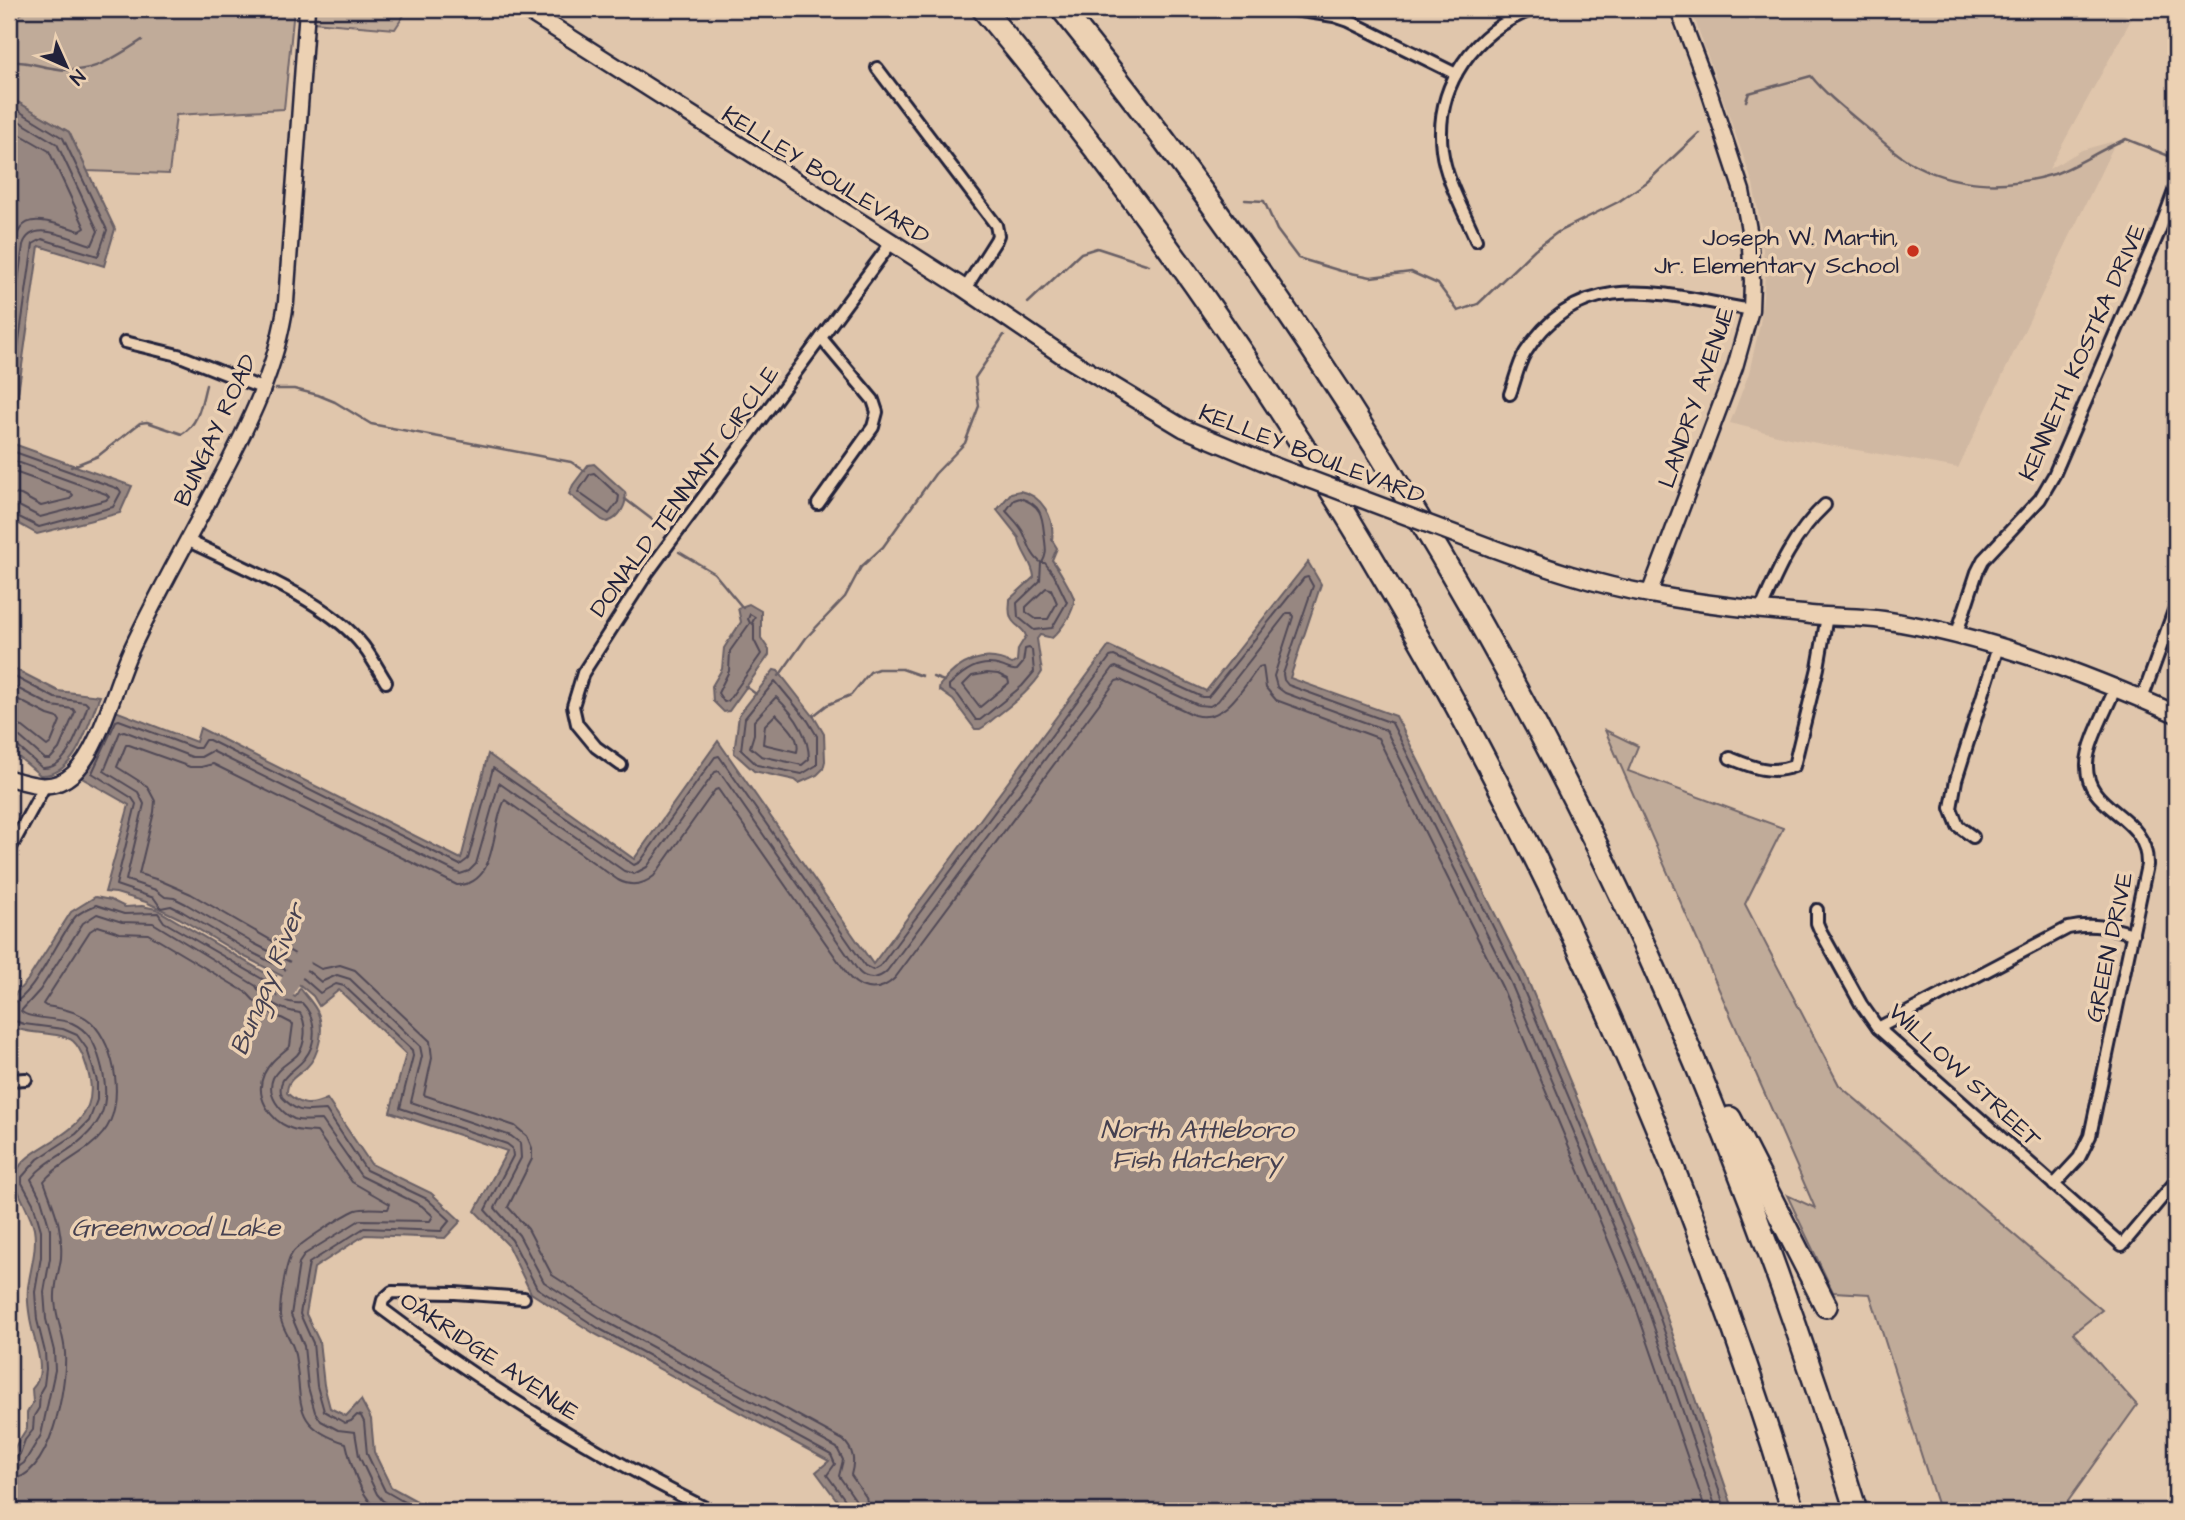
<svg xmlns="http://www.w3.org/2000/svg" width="2185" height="1520" font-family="'Architects Daughter',sans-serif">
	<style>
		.built { fill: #d0b8a2 }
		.green { fill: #c0ab99; stroke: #71666a; stroke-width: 2 }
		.water { fill: #978781; stroke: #685f65; stroke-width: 2 }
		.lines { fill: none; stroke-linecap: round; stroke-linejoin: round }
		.shore { stroke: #514a57; stroke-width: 2 }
		.stream { stroke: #685f65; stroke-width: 2.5 }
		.river { stroke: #978781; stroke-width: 18 }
		.minor-casing { stroke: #22223b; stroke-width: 16 }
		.tertiary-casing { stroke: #22223b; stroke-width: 19 }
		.secondary-casing { stroke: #22223b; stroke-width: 21 }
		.motorway-casing { stroke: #22223b; stroke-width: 26 }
		.minor { stroke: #ecd1b3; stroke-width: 10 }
		.tertiary { stroke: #ecd1b3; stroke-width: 14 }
		.secondary { stroke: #ecd1b3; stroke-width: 16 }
		.motorway { stroke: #ecd1b3; stroke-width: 21 }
		.secondary-bridge-casing { stroke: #22223b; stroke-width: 21; stroke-linecap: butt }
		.secondary-bridge { stroke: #ecd1b3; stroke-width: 16 }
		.poi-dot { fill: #c8321e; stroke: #ecd1b3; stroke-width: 2.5 }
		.labels { text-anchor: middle; stroke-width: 7; stroke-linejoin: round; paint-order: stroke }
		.street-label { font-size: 24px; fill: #22223b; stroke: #ecd1b3 }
		.poi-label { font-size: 24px; fill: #22223b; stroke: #ecd1b3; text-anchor: end }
		.water-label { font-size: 26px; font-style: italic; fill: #454050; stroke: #ecd1b3 }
	</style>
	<rect width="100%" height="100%" fill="#e0c6ac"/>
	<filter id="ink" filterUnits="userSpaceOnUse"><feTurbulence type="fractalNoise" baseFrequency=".0143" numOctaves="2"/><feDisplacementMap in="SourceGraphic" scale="14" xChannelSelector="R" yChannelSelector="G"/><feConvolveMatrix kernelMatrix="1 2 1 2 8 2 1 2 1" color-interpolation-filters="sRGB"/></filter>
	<g filter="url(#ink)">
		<polygon class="built" points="1691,9 2113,9 2132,18 2049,169 2082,150 2111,142 2115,143 1958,468 1789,438 1730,423 1749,373 1760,324 1765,276 1761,227 1753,184"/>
		<g class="green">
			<polygon points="29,9 294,9 284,109 176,115 169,174 87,171 69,132 9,97 9,22"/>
			<polygon points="314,9 408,9 395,29 313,22"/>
			<polygon points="1605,730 1638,746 1628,771 1783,828 1745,904 1839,1085 2102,1310 2073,1333 2137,1405 2061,1511 1941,1511 1938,1507 1870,1294 1833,1292 1787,1195 1815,1208"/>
		</g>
		<g class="water">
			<polygon points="9,97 69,132 115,229 104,266 39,246 11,443 132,486 120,513 37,534 10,519 9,520"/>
			<path d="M594,464l31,28c3,12 -6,27 -18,30l-5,-2 -33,-26 4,-9 15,-20z"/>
			<path d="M1020,491c22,4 35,27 32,49l5,8 -5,12c5,6 21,33 22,39 1,12 -13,31 -22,39l-12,-3 -3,4 5,33c-13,22 -38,37 -57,54l-5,3h-5l-22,-29 -14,-10 1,-5c18,-23 45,-36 72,-21l5,-3 1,-12 8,-13c-3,-9 -12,-10 -15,-18 -3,-6 -1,-12 -1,-19l24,-22c-1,-15 -14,-25 -15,-39l-22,-28 14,-17z"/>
			<polygon points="1308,562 1321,584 1290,678 1396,716 1526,976 1658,1292 1734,1511 845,1511 816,1472 829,1461 595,1334 531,1293 507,1244 475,1211 507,1151 390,1112 406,1054 339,990 319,1006 313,996 300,985 245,957 179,918 146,902 116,893 105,892 129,805 82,778 113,710 196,742 200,728 461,859 488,754 634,859 718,741 873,964 1109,646 1206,691"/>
			<polygon points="749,604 761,611 761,638 769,650 769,655 729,711 724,712 713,701 712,686 722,669 724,648 741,622 738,608"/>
			<path d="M9,666l49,25 42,5c-13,28 -23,81 -60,79l-31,-26z"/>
			<polygon points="774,670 778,671 814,717 824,734 825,761 823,769 817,775 799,783 795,780 754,771 734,753 739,715"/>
			<path d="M95,897l16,3 14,7 17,-1 14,3 111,65 9,2 -4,8 23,13 5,-9c6,8 13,15 17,23 8,16 3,44 -11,57 -9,8 -19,11 -19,25 14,13 23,14 40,6l44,65 60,29 30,28 -16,17 -80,-3 -51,33 -8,46 13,27 5,44 6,23 16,8 15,-16 10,19 3,33 17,35 44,24h-426v-55l18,-28v-15l6,-11 -1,-13c18,-18 0,-50 -2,-71 -2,-12 -4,-25 -1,-37 3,-18 8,-34 5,-52 -3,-15 -19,-40 -19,-49 1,-38 85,-39 75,-100 -2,-11 -8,-31 -17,-39 -13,-11 -59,-5 -64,-19 -2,-5 0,-15 0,-21l18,-20 44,-69z"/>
		</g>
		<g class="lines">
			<g class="shore">
				<polyline points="9,105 63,138 107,230 98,256 42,239 33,244 9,409"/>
				<path d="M9,115l48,29 41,87 -6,14c-20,-5 -60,-28 -69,0l-14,102"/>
				<path d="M9,128l40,23 36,77 -5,3c-54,-17 -63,-19 -71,41"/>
				<polyline points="9,450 119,489 121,492 113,507 39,527 9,512"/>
				<polyline points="9,459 106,494 109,497 106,500 40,517 17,505 9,504"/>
				<polyline points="9,470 70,492 73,495 70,499 41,506 21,495 9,493"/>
				<polygon points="594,473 619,496 618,502 609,514 578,492 590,474"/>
				<path d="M1020,498c25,8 22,22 25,43 1,9 2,13 -3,22 -10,-6 -13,-18 -18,-29 -3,-8 -12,-16 -18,-23l8,-11z"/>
				<polygon points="1041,563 1045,563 1054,575 1067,602 1052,628 1034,630 1018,617 1017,603 1040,581"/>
				<polygon points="1046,588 1051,589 1057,603 1048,619 1036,619 1026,612 1026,607"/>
				<polygon points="750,614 755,617 752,623 754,625 754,640 761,654 728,701 724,702 718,693 729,671 730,651 750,623 748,619"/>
				<path d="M1029,648l3,2 2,22 -12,14 -42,34h-4l-18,-25 -9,-6v-4c15,-14 30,-26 52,-19 7,2 8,5 16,4l6,-7 2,-14z"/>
				<polygon points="987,673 998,674 1008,679 1009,683 980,707 963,685 972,676"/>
				<path d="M9,674l46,24 30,4 3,3c-8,20 -19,65 -46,63l-26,-23 -7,-1"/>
				<polygon points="775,681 808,721 817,736 817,765 802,774 757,765 741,750 745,718"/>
				<polyline points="9,684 52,706 73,709 75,712 59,749 50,759 45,759 20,737 9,735"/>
				<polyline points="9,695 48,715 58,718 60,721 51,743 47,746 23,727 9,724"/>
				<path d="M776,697c18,17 33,37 33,62l-7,6 -41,-9 -11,-9 4,-13v-13z"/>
				<path d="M776,714c10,11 25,23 21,38l-34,-8 2,-19z"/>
				<path d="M9,1004c24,-3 50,-69 67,-88 6,-5 13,-8 20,-11l28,9 34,-1 6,9 100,58c4,14 24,25 38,23 14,14 16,39 3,55 -10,14 -30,18 -23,39 17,18 22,14 44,13l40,60 61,29 23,21 -9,11 -77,-3 -55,35 -9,51 13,29 4,43 7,25 21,12 6,-2 6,-6 4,1 3,6 3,32 18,37 35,20"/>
				<polyline points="9,1019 24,1024 63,1029 77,1035 87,1049 97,1081 97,1100 89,1121 76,1134 38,1159 22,1177 22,1183 33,1203 41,1230 41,1257 35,1292 37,1320 45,1352 46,1369 44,1385 40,1392 39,1408 34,1416 33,1430 25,1440 20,1454 14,1460 9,1460"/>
				<path d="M9,1469l8,-1 7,-5 17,-28 14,-65 -1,-19 -8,-32 -2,-27 6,-34v-29l-9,-30 -10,-20c9,-12 21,-19 34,-27 38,-25 48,-47 35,-91 -5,-18 -11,-30 -28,-38 -13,-5 -45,-4 -51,-12l19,-21 43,-67 14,-9 25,8 31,1 103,63c7,15 27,25 44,27 7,11 6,32 -3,42 -8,8 -19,12 -24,23 -7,17 7,34 21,41 9,3 19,1 28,1l39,56 61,30 11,10 -3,5 -70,-1 -55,34 -6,9 -8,52 13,31 4,41 7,25 6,9 17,9 17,2 4,24 18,38 6,7 19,10"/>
				<path d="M9,1480c42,-2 58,-94 56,-127 -1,-18 -9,-34 -10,-53 -1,-15 4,-27 6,-42 2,-33 -7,-48 -17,-77 16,-20 43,-27 59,-48 23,-27 13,-87 -12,-111 -11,-10 -30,-14 -45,-16l-3,-2 47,-73 8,-5 22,7 28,1 99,59 13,14 33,17 -3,22c-10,9 -20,15 -26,28 -10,22 6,46 26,54 9,4 19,3 27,4l35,50 38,22 -2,5c-10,0 -23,-2 -32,1 -12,5 -56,33 -63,42 -8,10 -13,50 -13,63 1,13 11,23 14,35 11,48 -7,75 52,93 5,22 14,55 34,68"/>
				<polyline points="850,1511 849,1505 827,1475 835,1464 831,1455 598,1328 537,1288 512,1240 485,1210 513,1156 512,1148 507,1144 400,1108 413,1056 412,1050 344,986 336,984 320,993 304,979 249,951 183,912 171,906 161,908 154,898 116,885 136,804 132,798 92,773 116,721 119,720 194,748 200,748 205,740 209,740 460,865 468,859 493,768 634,865 640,862 715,757 719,756 865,966 873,970 880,966 1110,657 1114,656 1202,697 1208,697 1304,578 1308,577 1313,586 1283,674 1284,680 1288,685 1392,723 1519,979 1652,1295 1726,1511"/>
				<path d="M859,1511l-2,-9 -18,-26 4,-16 -6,-12 -234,-128 -59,-38 -25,-47 -24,-27 26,-50 -1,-15 -9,-7 -100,-34 11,-46 -2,-10 -70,-67 -13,-4 -16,7 -13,-11 -55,-28 -67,-39 -12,-6 -9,-1 -9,-7 -30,-10 18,-76 -6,-12 -34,-21 16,-39 4,-1 68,26h9l11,-6 248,123 9,-3 7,-7 23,-81 125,88 10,3 13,-7 68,-95 4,-1 140,201c8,8 19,8 28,-1l226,-303 3,-1 82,38 12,1 8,-5 69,-88h5l1,4 -19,59 3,11 8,6 101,37 125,253 133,315 73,213"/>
				<path d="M869,1511l-3,-14 -15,-22c4,-14 3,-25 -8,-35l-235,-129 -56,-36 -24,-46 -20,-22 24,-48v-11l-5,-12 -12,-10 -91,-31 8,-37 -2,-17 -75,-71 -15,-5 -19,4 -130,-75 -32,-14 -20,-6 15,-62 1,-11 -8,-15 -30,-19 9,-22h3l61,22h11l12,-3 244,121c42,0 33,-59 48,-85l113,80c13,7 25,5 36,-4l61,-86 3,-1 132,189c14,14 31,14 45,0l221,-297 4,-1 74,35c31,9 49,-28 65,-48l4,-1 3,22 10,12 102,38 124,249 132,315 72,209"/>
			</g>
			<g class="stream">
				<path d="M9,62c14,-2 28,4 43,6 38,8 59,-8 90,-28"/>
				<path d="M1746,101l3,-8 62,-17c15,19 36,35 55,51 13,11 27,25 42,34 44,26 97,28 146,13 21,-7 49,-26 72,-35l43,17"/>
				<polyline points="1245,200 1264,201 1277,230 1298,258 1341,271 1371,277 1411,272 1438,284 1458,311 1478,304 1535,249 1558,232 1618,202 1647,182 1699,133"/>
				<polyline points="1028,303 1081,253 1097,248 1149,265"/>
				<polyline points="276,389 294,389 318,395 335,402 371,424 571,462 585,471"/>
				<path d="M71,467l27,-11 42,-33 7,-1 35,12c17,-10 19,-30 24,-49"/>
				<polyline points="625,499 667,531"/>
				<polyline points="679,552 714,573 743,608"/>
				<polyline points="779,676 806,638 845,597 861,567 883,547 935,474 965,443 979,406 975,378 1004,335"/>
				<polyline points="933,677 944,681"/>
				<polyline points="745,686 756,694"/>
				<polyline points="813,716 827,705 851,695 870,672 878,669 902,669 922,676"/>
			</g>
			<polyline class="river" points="285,992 301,960"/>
			<g class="minor-casing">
				<g id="minor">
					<polyline points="1288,9 1334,16 1349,21 1456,74"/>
					<polyline points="877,68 996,225 998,235 996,240 965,289"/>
					<path d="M1476,240c-12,-29 -30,-59 -34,-90 -8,-65 33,-120 92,-141"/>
					<polyline points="125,342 178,355 264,389"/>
					<path d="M1510,394c5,-13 8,-29 15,-41 56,-89 142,-58 226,-43"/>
					<polyline points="818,504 873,427 877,412 873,400 821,338"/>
					<path d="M187,540c52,26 135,58 172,101 11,12 18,27 27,41"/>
					<path d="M1761,609c17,-39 32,-74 64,-104"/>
					<polyline points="1956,636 1977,572 1983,560 2040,499 2054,475 2159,232 2176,186"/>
					<polyline points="2142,699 2176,605"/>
					<path d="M1730,758c22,9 40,17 64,8l24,-98 9,-52"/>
					<polyline points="621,765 596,747 577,724 573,706 583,673 648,572 891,243"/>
					<polyline points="1973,837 1958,826 1951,808 1956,780 1998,647"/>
					<polyline points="9,851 44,787"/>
					<polyline points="1817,910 1817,923 1820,930 1861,1004 1878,1028 2122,1245 2176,1181"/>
					<path d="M1878,1028l190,-100c24,-5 42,-1 65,6"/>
					<polyline points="9,1080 26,1079"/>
					<path d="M2054,1185l25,-27 11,-22 57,-271c1,-53 -62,-52 -60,-101 0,-19 20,-56 28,-75"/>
					<path d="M524,1298l-69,-5 -63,-1 -9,8 -2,8c104,79 214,145 330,203"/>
				</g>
			</g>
			<g class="tertiary-casing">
				<g id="tertiary">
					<polyline points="1649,594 1735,367 1751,310 1752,281 1749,230 1742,191 1709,91 1678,9"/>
					<path d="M9,778c23,7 44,14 64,-4 27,-24 42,-90 58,-124 26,-56 57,-110 86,-165 31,-59 60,-116 69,-183l21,-293"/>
				</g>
			</g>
			<g class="secondary-casing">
				<g id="secondary">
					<polyline points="525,9 962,287 1065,357 1183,428 1274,466"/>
					<path d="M1492,548c52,19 104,37 158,46 51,10 102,15 153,20 27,4 54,2 80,6 101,15 200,53 293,94"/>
				</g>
			</g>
			<g class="motorway-casing">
				<g id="motorway">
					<path d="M983,9c367,439 645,955 810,1502"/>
					<path d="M1062,9c234,289 433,608 587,947 81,180 149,366 207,555"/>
					<polyline points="1730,1118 1826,1306"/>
				</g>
			</g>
			<use href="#minor" class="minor"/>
			<use href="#tertiary" class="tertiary"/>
			<use href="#secondary" class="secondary"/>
			<use href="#motorway" class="motorway"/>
			<g class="secondary-bridge-casing">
				<polyline id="secondary-bridge" points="1274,466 1492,548"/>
			</g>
			<use href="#secondary-bridge" class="secondary-bridge"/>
		</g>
	</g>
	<circle class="poi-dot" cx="1913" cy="251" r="7"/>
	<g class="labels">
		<g class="street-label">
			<text transform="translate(826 175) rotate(32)" y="8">KELLEY BOULEVARD</text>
			<text transform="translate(2082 352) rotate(-66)" y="8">KENNETH KOSTKA DRIVE</text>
			<text transform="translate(1696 397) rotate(-71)" y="8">LANDRY AVENUE</text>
			<text transform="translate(215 430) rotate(-65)" y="8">BUNGAY ROAD</text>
			<text transform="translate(1312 454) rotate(21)" y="8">KELLEY BOULEVARD</text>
			<text transform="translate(684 491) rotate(-54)" y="8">DONALD TENNANT CIRCLE</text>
			<text transform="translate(2109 947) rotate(-78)" y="8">GREEN DRIVE</text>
			<text transform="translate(1965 1075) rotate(43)" y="8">WILLOW STREET</text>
			<text transform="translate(490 1356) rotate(34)" y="8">OAKRIDGE AVENUE</text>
		</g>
		<g class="poi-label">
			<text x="1899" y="245">Joseph W. Martin,<tspan x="1899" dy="28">Jr. Elementary School</tspan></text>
		</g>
		<g class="water-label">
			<text transform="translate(267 979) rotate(-68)" y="9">Bungay River</text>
			<text x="1197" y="1138">North Attleboro<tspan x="1197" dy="30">Fish Hatchery</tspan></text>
			<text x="176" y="1236">Greenwood Lake</text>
		</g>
	</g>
	<rect width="2185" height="1520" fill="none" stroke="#ecd1b3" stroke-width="35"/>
	<rect x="18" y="18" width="2150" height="1485" fill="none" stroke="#22223b" stroke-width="2.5" filter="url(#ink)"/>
	<g transform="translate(66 66) rotate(135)" stroke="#ecd1b3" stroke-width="5" paint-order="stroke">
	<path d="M0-5L12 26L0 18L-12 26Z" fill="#22223b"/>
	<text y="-10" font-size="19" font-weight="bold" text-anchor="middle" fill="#22223b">N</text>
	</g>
</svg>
